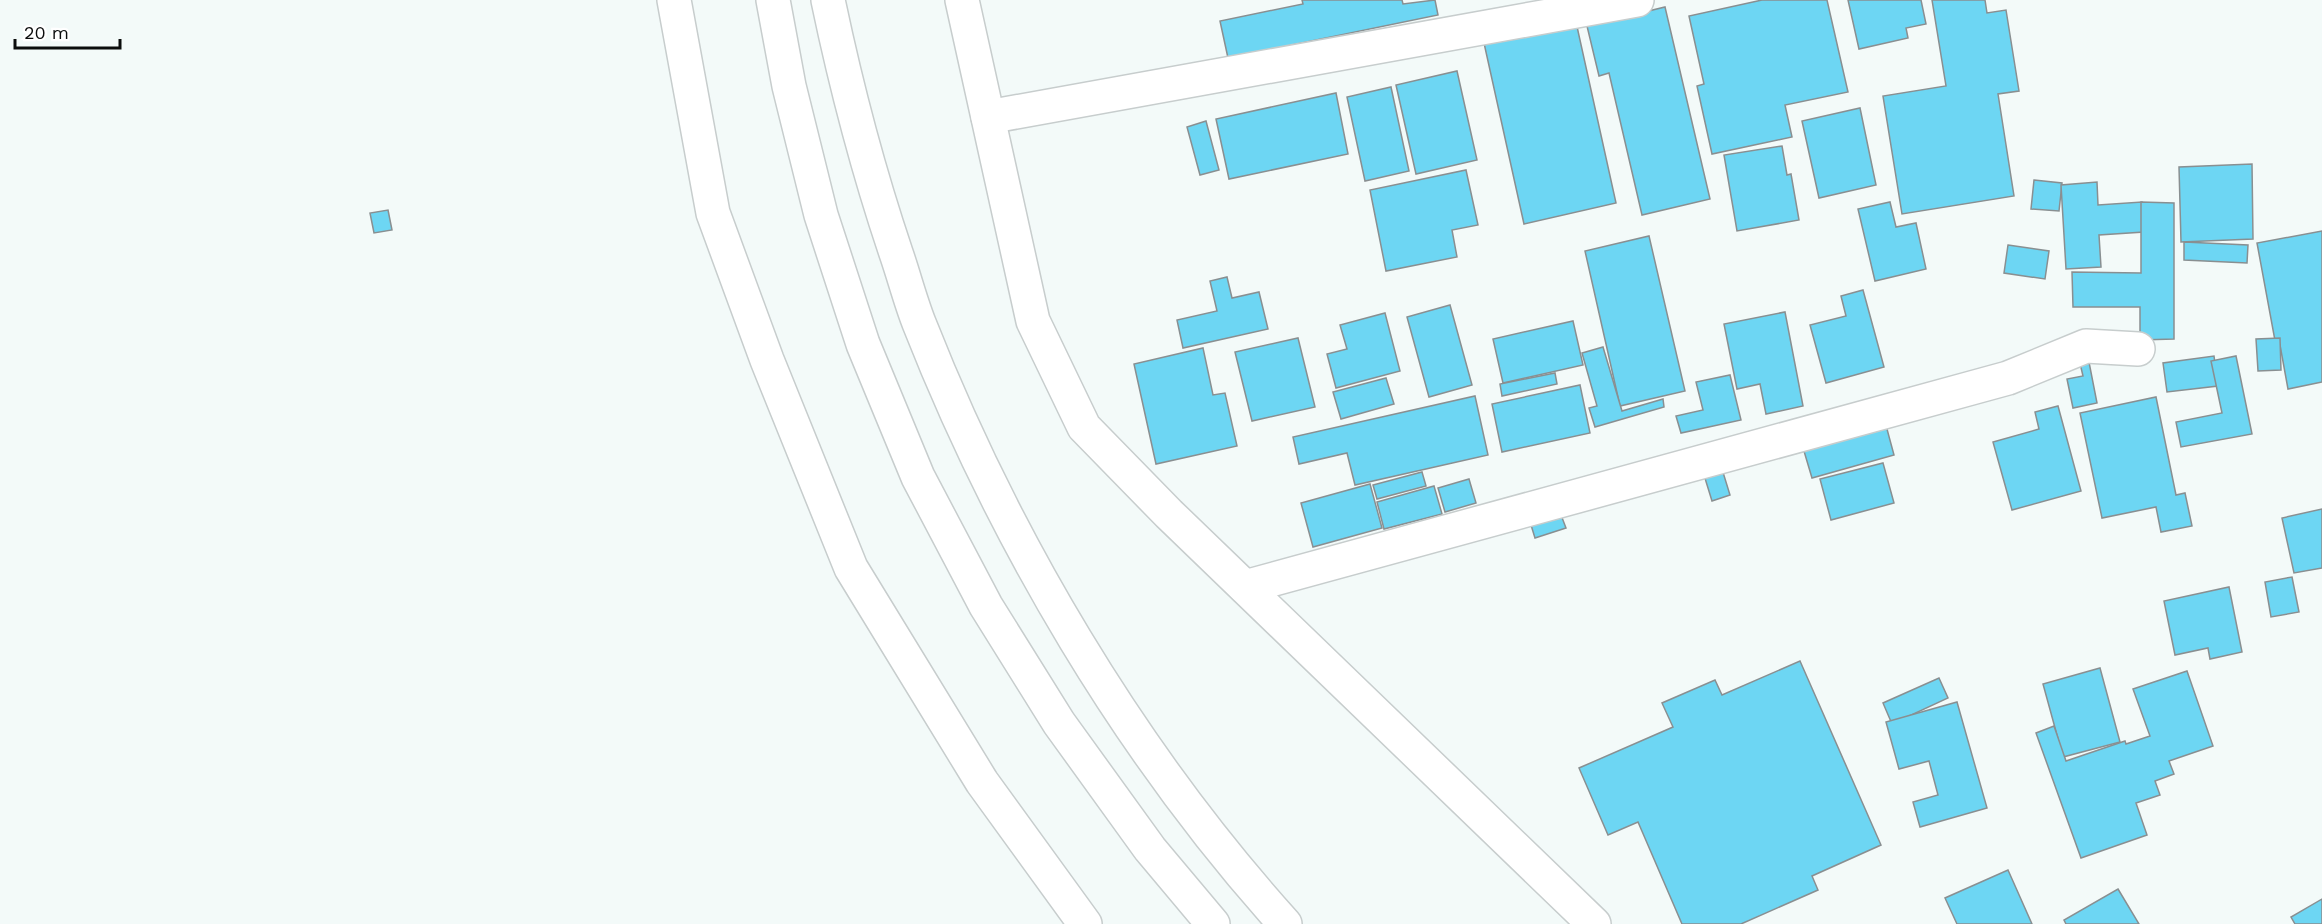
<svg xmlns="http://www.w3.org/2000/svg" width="2322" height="924" font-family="'Work Sans',sans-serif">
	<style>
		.building { fill: #6dd6f3; stroke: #898f91; stroke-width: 1.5 }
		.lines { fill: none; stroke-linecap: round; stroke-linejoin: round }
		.street-casing { stroke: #c7cdcd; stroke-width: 36 }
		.highway-casing { stroke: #c7cdcd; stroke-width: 36 }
		.street { stroke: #fff; stroke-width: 33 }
		.highway { stroke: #fff; stroke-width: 33 }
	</style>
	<rect width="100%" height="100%" fill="#f3faf9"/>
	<g class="building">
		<polygon points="1302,0 1402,0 1403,4 1435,0 1438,15 1228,58 1220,21 1303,4"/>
		<polygon points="1762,0 1827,0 1848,92 1785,105 1792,137 1712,154 1697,86 1704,84 1689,16"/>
		<polygon points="1848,0 1921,0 1926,24 1906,28 1908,38 1859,49"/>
		<polygon points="1932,0 1985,0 1987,13 2006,10 2019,91 1998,94 2014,196 1902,214 1883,96 1946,86"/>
		<polygon points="1665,7 1710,199 1642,215 1609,73 1599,76 1587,26"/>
		<polygon points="1576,22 1616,203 1524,224 1484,43"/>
		<polygon points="1457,71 1477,160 1416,174 1396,85"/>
		<polygon points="1391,87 1409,171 1365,181 1347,97"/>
		<polygon points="1336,93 1348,154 1229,179 1216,119"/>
		<polygon points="1860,108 1876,185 1819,198 1802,121"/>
		<polygon points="1206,121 1219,170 1200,175 1187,127"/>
		<polygon points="1782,146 1787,175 1791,174 1799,220 1737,231 1724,155"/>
		<polygon points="2252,164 2253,239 2181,242 2179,167"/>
		<polygon points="1466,170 1478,225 1452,230 1457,257 1386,271 1370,190"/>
		<polygon points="2034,180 2062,183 2059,211 2031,209"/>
		<polygon points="2097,182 2098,205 2142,202 2144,232 2099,235 2101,267 2066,269 2061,185"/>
		<polygon points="1890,202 1896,227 1916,223 1926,269 1875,281 1858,209"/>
		<polygon points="2141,202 2174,203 2174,339 2140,340 2140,307 2073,307 2072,272 2141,273"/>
		<polygon points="388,210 392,230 374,233 370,213"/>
		<polygon points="2322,231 2322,382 2288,389 2280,345 2276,346 2257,243"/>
		<polygon points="1649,236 1685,391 1620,406 1585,251"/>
		<polygon points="2184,242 2248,245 2247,263 2184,260"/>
		<polygon points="2008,245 2049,251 2045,279 2004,273"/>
		<polygon points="1227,277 1232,298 1259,292 1268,329 1183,348 1177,320 1217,311 1210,281"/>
		<polygon points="1863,290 1884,367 1826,383 1810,325 1846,316 1841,296"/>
		<polygon points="1450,305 1472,385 1429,397 1407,317"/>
		<polygon points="1785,312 1803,406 1766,414 1760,384 1737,389 1724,324"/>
		<polygon points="1385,313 1400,371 1336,388 1327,354 1347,349 1340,325"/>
		<polygon points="1573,321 1583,365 1503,383 1493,339"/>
		<polygon points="1298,338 1315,407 1252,421 1235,352"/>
		<polygon points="2280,338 2281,370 2258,371 2256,339"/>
		<polygon points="1603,347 1622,411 1663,399 1664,407 1595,427 1589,408 1597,406 1582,353"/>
		<polygon points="1203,348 1213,395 1225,393 1237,446 1156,464 1134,364"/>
		<polygon points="2214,356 2218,386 2167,392 2163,363"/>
		<polygon points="2236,356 2252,434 2181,447 2176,422 2222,413 2211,361"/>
		<polygon points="2088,357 2097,403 2073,408 2067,379 2083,376 2079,359"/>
		<polygon points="1555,373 1557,384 1502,396 1500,384"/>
		<polygon points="1730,375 1741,420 1681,433 1676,416 1703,410 1696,382"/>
		<polygon points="1386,378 1394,404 1341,419 1333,392"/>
		<polygon points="1580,385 1590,433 1502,452 1492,404"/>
		<polygon points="1475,396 1488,455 1355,485 1347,453 1299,464 1293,437"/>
		<polygon points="2156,397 2176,495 2185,493 2192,526 2161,532 2156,507 2102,518 2080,413"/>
		<polygon points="2058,406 2081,491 2012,510 1993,442 2039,429 2035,412"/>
		<polygon points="1884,418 1894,455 1812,478 1801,441"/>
		<polygon points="1883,463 1894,503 1831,520 1820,479"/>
		<polygon points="1722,469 1730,495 1712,501 1704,475"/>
		<polygon points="1422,472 1426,486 1377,499 1373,485"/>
		<polygon points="1469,479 1476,503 1445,512 1438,488"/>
		<polygon points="1370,484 1382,528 1313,547 1301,503"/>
		<polygon points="1434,486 1442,514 1384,529 1377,502"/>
		<polygon points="2322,509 2322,568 2294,573 2282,518"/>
		<polygon points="1561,515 1566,528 1535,538 1531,525"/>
		<polygon points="2292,577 2299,612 2271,617 2265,582"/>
		<polygon points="2229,587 2242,652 2210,659 2208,648 2175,655 2164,601"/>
		<polygon points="1800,661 1881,845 1812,876 1818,890 1741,924 1682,924 1638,822 1608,835 1579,768 1673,727 1662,703 1715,680 1722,695"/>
		<polygon points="2100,668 2120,742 2063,757 2043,684"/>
		<polygon points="2187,671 2213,746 2169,761 2174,774 2155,781 2160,795 2136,803 2147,835 2081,858 2036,733 2054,726 2066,761 2125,741 2126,744 2150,736 2133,689"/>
		<polygon points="1939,678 1948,698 1892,724 1883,703"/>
		<polygon points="1957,702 1987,808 1920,827 1913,802 1938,795 1929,761 1899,769 1886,722"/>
		<polygon points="2008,870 2032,924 1957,924 1945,898"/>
		<polygon points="2118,889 2139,924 2066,924 2064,920"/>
		<polygon points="2322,899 2322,924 2295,924 2291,917"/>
	</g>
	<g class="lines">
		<g class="street-casing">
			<g id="street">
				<polyline points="674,0 713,213 767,360 851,568 982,782 1085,924"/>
				<polyline points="962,0 1033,321 1084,427 1169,514 1594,924"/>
				<polyline points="988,117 1637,0"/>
				<polyline points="1245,587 2008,378 2086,346 2138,349"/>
			</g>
		</g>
		<g class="highway-casing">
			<g id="highway">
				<polyline points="773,0 789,86 821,215 863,344 918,477 986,606 1059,723 1150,849 1213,924"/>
				<path d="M828,0c18,86 40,170 68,253 8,23 14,47 23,70 85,216 210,428 366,601"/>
			</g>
		</g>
		<use href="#street" class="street"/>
		<use href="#highway" class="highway"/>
	</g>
	<path d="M15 39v9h105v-9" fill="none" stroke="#0b0d0d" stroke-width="3"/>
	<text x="24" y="39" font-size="18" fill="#0b0d0d" stroke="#ffffff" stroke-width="4.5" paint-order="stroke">20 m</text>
</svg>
